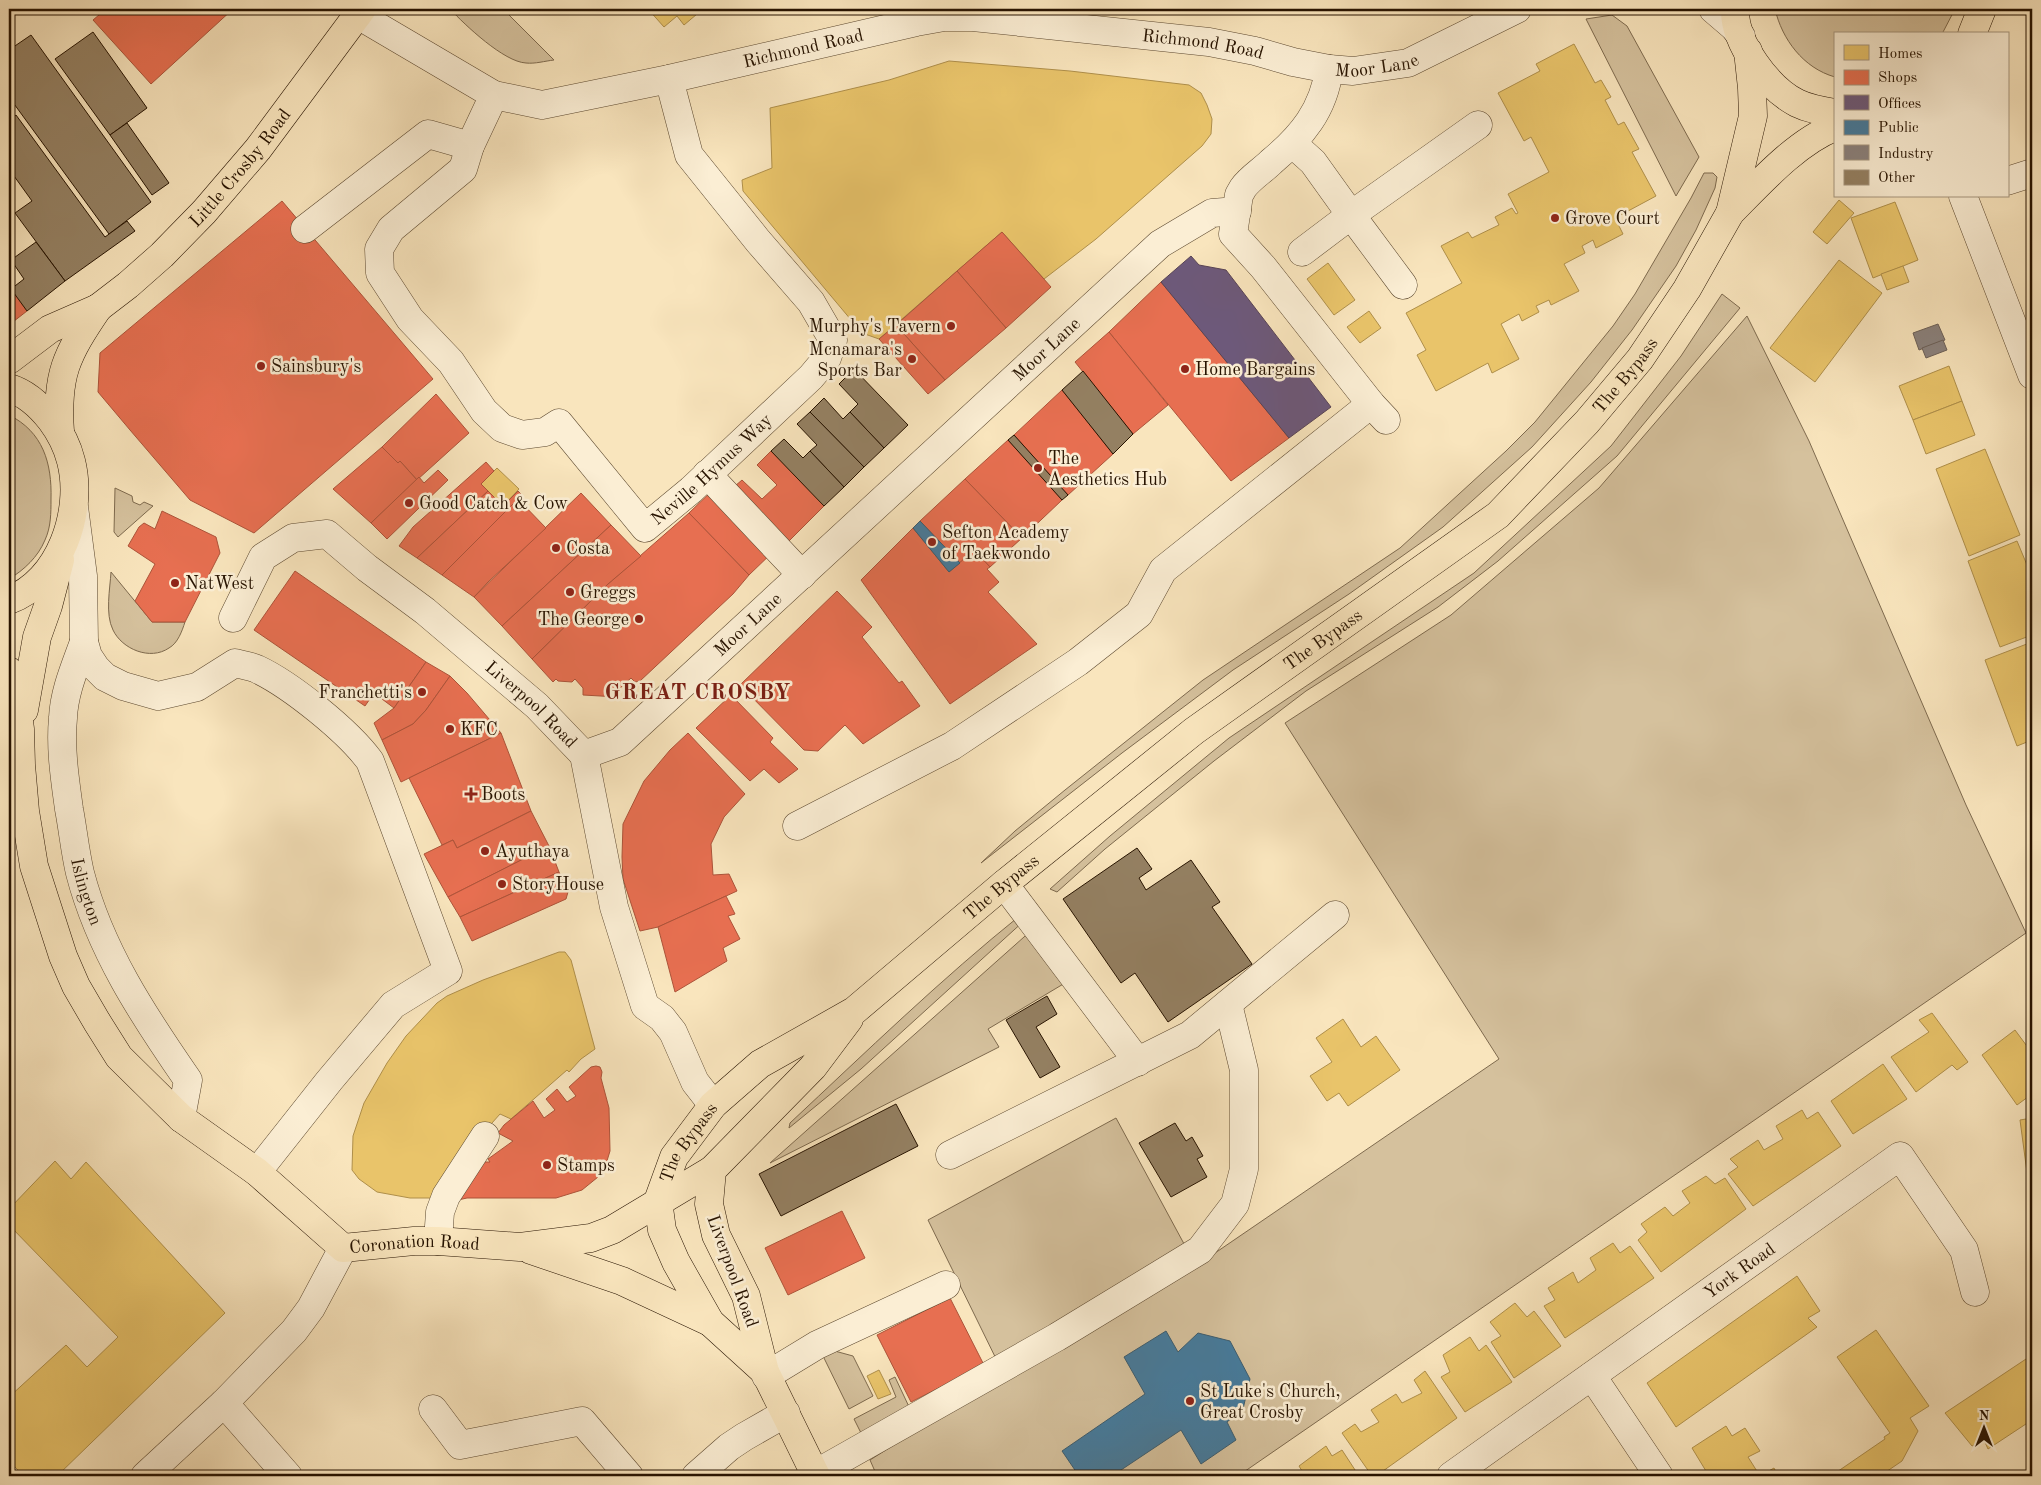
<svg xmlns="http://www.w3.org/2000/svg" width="2041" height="1485" font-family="'Old Standard TT',serif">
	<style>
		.green { fill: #d5c19d; stroke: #7e6a4e }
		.homes { fill: #e9c46a; stroke: #af8f4a }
		.shops { fill: #e76f51; stroke: #ad5339 }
		.offices { fill: #6d597a; stroke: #584455 }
		.public { fill: #457b9d; stroke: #3c5c6e }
		.industry { fill: #8a817c; stroke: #6c6057 }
		.building { fill: #948062; stroke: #271300 }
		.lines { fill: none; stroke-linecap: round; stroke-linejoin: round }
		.minor-casing { stroke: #5c482f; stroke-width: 29 }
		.major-casing { stroke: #271300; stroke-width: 29 }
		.highway-casing { stroke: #271300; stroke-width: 29 }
		.minor { stroke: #fbeed4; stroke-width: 28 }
		.major { stroke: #f9e5bd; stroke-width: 28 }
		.highway { stroke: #f9e5bd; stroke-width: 28 }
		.poi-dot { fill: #8f2418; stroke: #fbeed4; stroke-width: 2 }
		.labels { text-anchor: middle; stroke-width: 5; stroke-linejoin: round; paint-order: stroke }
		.street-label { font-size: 18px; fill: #271300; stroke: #fbeed4 }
		.poi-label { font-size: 18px; fill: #271300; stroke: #fbeed4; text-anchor: start }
		.district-label { font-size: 22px; font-weight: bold; letter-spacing: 1px; fill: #7a1f14; stroke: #fbeed4 }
	</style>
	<rect width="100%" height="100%" fill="#f9e5bd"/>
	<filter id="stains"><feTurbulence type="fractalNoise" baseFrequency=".004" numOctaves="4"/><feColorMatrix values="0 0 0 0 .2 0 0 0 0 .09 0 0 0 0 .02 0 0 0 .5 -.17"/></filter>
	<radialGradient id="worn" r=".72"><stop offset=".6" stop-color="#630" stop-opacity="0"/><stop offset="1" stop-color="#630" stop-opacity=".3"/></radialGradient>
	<g class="green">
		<path d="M450,9h53l51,51c-9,1 -19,4 -28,3 -22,-1 -61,-38 -76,-54z"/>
		<path d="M1775,9h180l-13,25h-107v43c-32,-9 -53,-38 -60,-68z"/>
		<polygon points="1612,15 1627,26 1699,157 1676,196 1586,19"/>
		<polygon points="1704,173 1713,173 1717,177 1715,188 1696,230 1676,266 1632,330 1591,382 1532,447 1443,527 1349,594 1233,670 1122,753 981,863 1015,831 1065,790 1203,680 1400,548 1506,451 1535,422 1613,326 1635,294 1691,198"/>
		<polygon points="1722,294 1740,308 1617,456 1498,561 1438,607 1306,691 1214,761 1105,849 1057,892 1050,889 1110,836 1229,738 1474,573 1611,446 1681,356"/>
		<polygon points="1747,316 1809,441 1966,805 2026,933 1238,1476 877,1476 870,1460 1004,1375 928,1220 1116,1118 1196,1266 1499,1059 1285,723 1451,615 1599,488"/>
		<path d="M9,415c34,17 43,48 42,84 0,14 0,28 -6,41 -7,17 -21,30 -36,39z"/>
		<polygon points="115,488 132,496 133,502 140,505 144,502 153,506 118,537 114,532"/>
		<path d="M111,572l41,50h33c-3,9 -7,21 -16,26 -19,13 -47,1 -56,-18 -8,-16 -3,-41 -2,-58z"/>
		<path d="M1022,914l3,6 -164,149 -72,59 1,-5c76,-71 151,-144 232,-209z"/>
		<polygon points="1033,929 1065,983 988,1029 999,1047 770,1163"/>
		<polygon points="831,1350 853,1356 873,1396 849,1409 823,1356"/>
		<polygon points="895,1377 911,1411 863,1437 854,1419 896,1397 889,1380"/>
	</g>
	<g class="homes">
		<polygon points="648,9 703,9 684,25 677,16 664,27"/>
		<polygon points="1574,44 1595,83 1601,80 1611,97 1605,100 1618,125 1624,122 1639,149 1632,152 1656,196 1615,218 1623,234 1596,248 1593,240 1582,246 1585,253 1564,264 1579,291 1551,305 1549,300 1536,306 1539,312 1522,321 1519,314 1501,324 1519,359 1492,373 1488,363 1436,391 1417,355 1426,350 1406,313 1462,283 1441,246 1468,232 1472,238 1499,225 1495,217 1512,208 1516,214 1518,213 1508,194 1549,172 1531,137 1524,141 1498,93 1540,71 1536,64"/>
		<polygon points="949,61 1070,71 1189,85 1201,93 1207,105 1212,119 1211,134 1202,146 1096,239 1044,279 1002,232 879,339 862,333 743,191 742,180 772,168 770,108 889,80"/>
		<polygon points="1839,200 1854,213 1827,244 1813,232"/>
		<polygon points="1895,202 1918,260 1873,278 1851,218"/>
		<polygon points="1839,260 1882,293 1815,382 1770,348"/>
		<polygon points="1328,263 1355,300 1334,315 1307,279"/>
		<polygon points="1903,266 1909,282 1887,290 1881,274"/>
		<polygon points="1369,311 1381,328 1360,343 1347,327"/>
		<polygon points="1949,366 1962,401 1913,420 1899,386"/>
		<polygon points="1962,401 1975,435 1926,454 1913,420"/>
		<polygon points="1985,449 2020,535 1969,556 1936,469"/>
		<polygon points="497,468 519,489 503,506 481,484"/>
		<polygon points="2017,541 2032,577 2032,635 2000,647 1968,561"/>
		<polygon points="2032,642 2032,740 2017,746 1985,660"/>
		<polygon points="559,952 565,952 571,960 595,1049 581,1059 569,1072 567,1070 511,1119 500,1114 460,1159 436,1198 410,1198 377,1192 359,1179 352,1170 353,1136 364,1103 387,1063 406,1036 437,1003 447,996 483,980"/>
		<polygon points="1932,1013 1968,1062 1957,1070 1952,1065 1916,1092 1891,1057 1929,1032 1919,1020"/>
		<polygon points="1343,1019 1361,1047 1376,1036 1400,1070 1348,1106 1339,1093 1327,1101 1310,1076 1332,1062 1316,1038"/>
		<polygon points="2015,1030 2032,1053 2032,1094 2017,1105 1982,1055"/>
		<polygon points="1883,1064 1907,1099 1853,1134 1831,1101"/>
		<polygon points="1802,1110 1807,1119 1818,1112 1841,1146 1753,1206 1728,1174 1738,1167 1730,1159 1758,1140 1764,1150 1783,1139 1776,1126"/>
		<polygon points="2032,1118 2032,1180 2028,1180 2020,1120"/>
		<polygon points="55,1161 71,1179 86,1162 225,1313 57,1476 24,1476 9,1461 9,1397 66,1345 87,1367 118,1337 9,1225 9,1209"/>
		<polygon points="1706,1176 1715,1184 1725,1178 1746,1209 1661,1272 1638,1240 1647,1232 1641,1224 1665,1207 1673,1216 1690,1203 1682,1191"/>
		<polygon points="1613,1243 1620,1253 1630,1246 1654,1278 1565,1338 1544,1306 1555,1300 1548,1288 1573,1272 1578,1283 1596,1270 1590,1258"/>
		<polygon points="1797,1276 1820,1311 1808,1318 1817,1327 1676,1427 1647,1383"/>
		<polygon points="1515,1303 1527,1317 1534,1311 1561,1346 1514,1378 1491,1342 1501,1336 1490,1322"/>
		<polygon points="1876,1330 1929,1406 1910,1418 1918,1431 1902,1461 1880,1476 1831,1476 1885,1439 1884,1437 1890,1433 1837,1357"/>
		<polygon points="1470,1337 1479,1351 1486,1345 1512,1382 1465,1412 1441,1377 1450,1372 1443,1355"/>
		<polygon points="2032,1355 2032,1420 1988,1449 1984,1440 1972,1446 1945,1413"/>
		<polygon points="879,1370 891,1394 878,1399 867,1376"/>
		<polygon points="1425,1371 1457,1418 1376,1476 1372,1476 1342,1433 1355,1424 1361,1432 1379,1422 1371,1410 1396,1394 1402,1403 1422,1393 1414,1380"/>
		<polygon points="1726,1426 1732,1436 1745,1428 1760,1451 1748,1457 1760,1476 1774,1468 1778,1476 1709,1476 1692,1448"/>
		<polygon points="1326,1446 1332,1456 1342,1450 1359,1476 1305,1476 1299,1466"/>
	</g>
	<g class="shops">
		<polygon points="106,9 233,9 151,84 93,20"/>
		<polygon points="282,201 433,379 254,533 190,500 130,430 98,392 100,353"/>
		<polygon points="1002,232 1051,287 1006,328 957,271"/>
		<polygon points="957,271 1006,328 945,380 896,325"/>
		<polygon points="1161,282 1289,438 1231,481 1109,332"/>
		<polygon points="9,286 27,311 9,325"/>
		<polygon points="896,325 945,380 928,394 879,339"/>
		<polygon points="1109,332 1168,405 1133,434 1075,362"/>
		<polygon points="1062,390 1113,454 1068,495 1014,435"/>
		<polygon points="436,394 469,433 417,480 400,461 398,463 382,447"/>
		<polygon points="1008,440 1062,500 1022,538 965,479"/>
		<polygon points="382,447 398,463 400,461 417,480 371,523 333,489"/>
		<polygon points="771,451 824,506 781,549 728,492 742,480 762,499 777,485 757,465"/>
		<polygon points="486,462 494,471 481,484 488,491 417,558 399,546 413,527"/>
		<polygon points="438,470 448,480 387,539 371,523 419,477 424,483"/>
		<polygon points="965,479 1022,538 990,567 974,550 960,563 920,521"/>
		<polygon points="717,486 777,548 749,575 689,513"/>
		<polygon points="488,491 503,506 518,491 522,495 442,575 417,558"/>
		<polygon points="581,493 611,525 502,626 474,597"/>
		<polygon points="518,499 546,528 488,582 474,597 442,575"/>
		<polygon points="162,511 216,537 220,553 185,622 152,622 135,601 155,564 128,546 139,527 144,523 155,529"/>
		<polygon points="689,513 749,575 733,594 640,681 635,682 631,678 618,690 618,697 583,695 583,688 575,679 572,682 558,681 556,679 553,682 532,659 608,584"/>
		<polygon points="611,525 641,556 608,584 532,659 502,626"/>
		<polygon points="913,528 949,572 974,550 990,567 987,569 999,582 988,592 1037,644 950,704 861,580"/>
		<polygon points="295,571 426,662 394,708 374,693 365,706 254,630"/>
		<polygon points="837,591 872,627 862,637 899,683 902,681 920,706 863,744 845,725 818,751 804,750 740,685"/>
		<polygon points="426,662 450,676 426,710 413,724 382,740 374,723 394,708"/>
		<polygon points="450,676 467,693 501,733 401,782 382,740 413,724 426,710"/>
		<polygon points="731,695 773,738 770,742 798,769 779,783 764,769 750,781 696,728"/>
		<polygon points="501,733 531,811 457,848 453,840 442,845 409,778"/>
		<polygon points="688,733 745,794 724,817 711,844 713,875 729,874 737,891 658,927 640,931 623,879 622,857 623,824 644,781 670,750"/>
		<polygon points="531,811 549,846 448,897 424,854 453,840 457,848"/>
		<polygon points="549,846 559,872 460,917 448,897"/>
		<polygon points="559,872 568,892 566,899 472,941 460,917"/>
		<polygon points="726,896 735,914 728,916 740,939 723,948 727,961 675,992 658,927"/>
		<polygon points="596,1066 600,1067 602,1072 601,1078 609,1108 610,1151 606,1164 598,1177 582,1190 556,1198 467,1198 458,1200 475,1162 490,1162 488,1159 513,1141 498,1133 504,1125 533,1101 544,1118 555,1110 546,1099 557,1089 567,1102 576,1096 569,1087 591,1067"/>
		<polygon points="842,1211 865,1258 788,1295 765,1248"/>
		<polygon points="950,1298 984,1365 911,1402 877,1335"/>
	</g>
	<polygon class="offices" points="1191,256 1199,265 1226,270 1331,407 1289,438 1161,282"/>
	<g class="public">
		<polygon points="920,521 960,563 949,572 913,528"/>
		<polygon points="1166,1331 1178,1352 1198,1333 1230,1341 1250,1379 1243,1409 1227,1422 1236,1440 1201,1464 1181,1430 1112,1476 1079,1476 1062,1451 1145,1394 1124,1357"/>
	</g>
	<g class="industry">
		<polygon points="1938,324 1945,340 1919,350 1913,333"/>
		<polygon points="1943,340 1947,350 1926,358 1922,348"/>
	</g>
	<g class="building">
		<polygon points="93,32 147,108 110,135 55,59"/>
		<polygon points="31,35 151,202 109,234 9,97 9,50"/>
		<polygon points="16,115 105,237 127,221 135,231 65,281 15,213 32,201 9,169 9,121"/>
		<polygon points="127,123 169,183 152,195 110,135"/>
		<polygon points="36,242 65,281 27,311 11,289 24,279 11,260"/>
		<polygon points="854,369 908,425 884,448 850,412 858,404 839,384"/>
		<polygon points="1083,371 1133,434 1113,454 1062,390"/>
		<polygon points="824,398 843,419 850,412 884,448 864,467 810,412"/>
		<polygon points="810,412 864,467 844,487 810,451 817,445 797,424"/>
		<polygon points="1014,435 1068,495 1062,500 1008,440"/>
		<polygon points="784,439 803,458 810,451 844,487 824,506 771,451"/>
		<polygon points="1137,848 1152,869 1139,878 1146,890 1191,860 1220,902 1212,907 1252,964 1168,1022 1135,973 1121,983 1063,899"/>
		<polygon points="1047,996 1057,1014 1036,1027 1060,1067 1040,1078 1006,1020"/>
		<polygon points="896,1104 918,1146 781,1216 759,1174"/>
		<polygon points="1175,1123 1186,1141 1192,1137 1203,1156 1197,1159 1207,1177 1171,1197 1139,1143"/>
	</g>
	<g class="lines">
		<g class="minor-casing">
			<g id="minor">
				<polyline points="1713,9 1734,27 1741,36"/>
				<path id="s1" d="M358,15l136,80 48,10 127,-26 247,-57 28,-5h29l236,25 46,9 38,11 36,7 24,2 55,-8 109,-54"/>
				<path d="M1329,69c-5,41 -28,68 -58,93 -9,9 -21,16 -28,26l-4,7 -6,39 30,33 108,137 15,16"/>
				<path id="s2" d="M494,95l-24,51 -7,23 -72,60 -12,20 1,24 30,46 41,43 33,49 18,17 20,7 23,-3 14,-9 86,105 46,-38 120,-113 16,-19 6,-18 -22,-38 -53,-61 -69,-86 -20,-76"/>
				<polyline points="1293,144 1313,162 1351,215 1478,125"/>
				<polyline points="2007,181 2032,173"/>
				<polyline points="1963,196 2032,375"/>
				<polyline points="305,229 428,134 470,146"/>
				<polyline points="1302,252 1351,215 1403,285"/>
				<polyline points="707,474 802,575"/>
				<path d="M74,507l9,69 1,66 4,14 8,12 9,9 18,9 35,10 39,-9 38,-24c7,2 15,3 22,6 34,16 91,62 113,92l78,210 -55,34 -64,76 -72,91"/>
				<path id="s3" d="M233,618l30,-61 30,-19 34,-4 40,34 58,43 112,95 47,49 30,152 31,99 17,12 11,14 22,50 18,23"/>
				<path id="s4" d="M84,642c-9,25 -20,50 -21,76 -3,30 2,62 6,91 4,21 6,43 11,64 20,77 63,142 108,207l-7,38"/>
				<path id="s5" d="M584,755l36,-13 540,-498 52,-31 25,-2"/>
				<polyline points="797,826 952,746 1078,662 1139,614 1163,570 1371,404"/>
				<polyline points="1004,884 1138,1062"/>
				<polyline points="950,1155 1190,1035 1335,915"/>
				<polyline points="438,1241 440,1212 446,1196 485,1136"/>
				<polyline points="766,1376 817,1345 946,1285"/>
				<polyline points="1592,1376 1659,1476"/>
				<polyline points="224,1403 288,1476"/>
				<polyline points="433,1409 460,1445 582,1421 629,1476"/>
				<polyline points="815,1474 1057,1337 1200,1250 1235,1204 1244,1169 1244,1070 1228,1004"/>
				<polyline points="145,1476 224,1403 294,1331 311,1308 343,1248"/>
				<polyline points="696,1476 729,1447 744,1437 786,1413"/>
				<path id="s6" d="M1451,1476l449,-320 64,94 11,42"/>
			</g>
		</g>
		<g class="major-casing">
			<g id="major">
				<path id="s7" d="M9,360l41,-31 48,-21 30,-23 34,-30 42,-43 54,-63 104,-140"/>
				<path d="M9,388c17,5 31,18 42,32 9,12 16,25 20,41 13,50 -11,121 -62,139"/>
				<path d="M60,432c-4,-57 6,-77 38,-124"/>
				<path id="s8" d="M9,671l7,27 4,31 1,36 4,46 9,55 29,90 13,30 21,36 22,35 62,61 76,54 86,76 71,-7h24l82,6 71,-9 21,-8 100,-60"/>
				<polyline points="24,710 37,637 48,606 60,560"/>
				<polyline points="531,1250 622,1281 710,1322"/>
			</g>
		</g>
		<g class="highway-casing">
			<g id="highway">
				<path d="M1735,9c-1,34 33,79 62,94 12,6 25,8 38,10"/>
				<polyline points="1972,34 1982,9"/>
				<path d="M1730,213c29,-29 66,-71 105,-86"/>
				<path id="s9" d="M765,1372l-55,-50 -34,-60 -14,-32 -4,-29 16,-44 39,-52 47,-41 94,-53 150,-127 190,-153 304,-216 89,-93 53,-63 47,-70 43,-76 23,-97 -1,-28 -4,-37"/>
				<polyline points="816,1476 765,1372 746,1296 716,1235 709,1204 712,1170 813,1067 849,1019"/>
			</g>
		</g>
		<use href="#minor" class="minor"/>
		<use href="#major" class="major"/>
		<use href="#highway" class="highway"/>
	</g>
	<g class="poi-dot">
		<circle cx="1555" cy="218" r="5"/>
		<circle cx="951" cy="326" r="5"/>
		<circle cx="912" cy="359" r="5"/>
		<circle cx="261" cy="366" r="5"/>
		<circle cx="1185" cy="369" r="5"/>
		<circle cx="1038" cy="468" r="5"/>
		<circle cx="409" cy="503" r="5"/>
		<circle cx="932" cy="542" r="5"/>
		<circle cx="556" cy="548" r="5"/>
		<circle cx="175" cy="583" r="5"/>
		<circle cx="570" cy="592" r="5"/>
		<circle cx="639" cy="619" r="5"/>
		<circle cx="422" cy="692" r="5"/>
		<circle cx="450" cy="729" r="5"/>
		<path d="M468.5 786.5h5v5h5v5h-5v5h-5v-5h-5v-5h5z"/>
		<circle cx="485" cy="851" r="5"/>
		<circle cx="502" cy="884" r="5"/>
		<circle cx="547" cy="1165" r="5"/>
		<circle cx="1190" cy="1401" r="5"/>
	</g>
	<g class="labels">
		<g class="street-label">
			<text dy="6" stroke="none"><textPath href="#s1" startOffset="879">Richmond Road</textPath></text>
			<text dy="6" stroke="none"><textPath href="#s1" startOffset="474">Richmond Road</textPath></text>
			<text dy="6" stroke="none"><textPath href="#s1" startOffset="1056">Moor Lane</textPath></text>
			<text dy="6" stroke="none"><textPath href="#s7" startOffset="304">Little Crosby Road</textPath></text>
			<text dy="6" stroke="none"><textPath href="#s5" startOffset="618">Moor Lane</textPath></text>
			<text dy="6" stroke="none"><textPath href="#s9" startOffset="1492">The Bypass</textPath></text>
			<text dy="6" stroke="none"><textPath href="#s2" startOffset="705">Neville Hymus Way</textPath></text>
			<text dy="6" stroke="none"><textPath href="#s5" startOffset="212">Moor Lane</textPath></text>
			<text dy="6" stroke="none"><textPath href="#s9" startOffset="1088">The Bypass</textPath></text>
			<text dy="6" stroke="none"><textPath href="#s3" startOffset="404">Liverpool Road</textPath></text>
			<text dy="6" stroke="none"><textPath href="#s9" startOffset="682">The Bypass</textPath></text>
			<text dy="6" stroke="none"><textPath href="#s4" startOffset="255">Islington</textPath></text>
			<text dy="6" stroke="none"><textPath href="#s9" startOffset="274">The Bypass</textPath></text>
			<text dy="6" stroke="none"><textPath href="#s8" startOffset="774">Coronation Road</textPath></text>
			<text transform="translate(733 1271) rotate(70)" y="6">Liverpool Road</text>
			<text dy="6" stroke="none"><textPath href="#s6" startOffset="354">York Road</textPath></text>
		</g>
		<g class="poi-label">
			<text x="1565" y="224">Grove Court</text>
			<text x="941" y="332" text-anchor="end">Murphy's Tavern</text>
			<text x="902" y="355" text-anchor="end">Mcnamara's<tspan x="902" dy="21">Sports Bar</tspan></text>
			<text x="271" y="372">Sainsbury's</text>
			<text x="1195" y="375">Home Bargains</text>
			<text x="1048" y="464">The<tspan x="1048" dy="21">Aesthetics Hub</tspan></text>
			<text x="419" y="509">Good Catch &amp; Cow</text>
			<text x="942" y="538">Sefton Academy<tspan x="942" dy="21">of Taekwondo</tspan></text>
			<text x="566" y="554">Costa</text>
			<text x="185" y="589">NatWest</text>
			<text x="580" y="598">Greggs</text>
			<text x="629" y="625" text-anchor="end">The George</text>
			<text x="412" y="698" text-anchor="end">Franchetti's</text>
			<text x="460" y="735">KFC</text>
			<text x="481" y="800">Boots</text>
			<text x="495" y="857">Ayuthaya</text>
			<text x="512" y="890">StoryHouse</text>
			<text x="557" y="1171">Stamps</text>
			<text x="1200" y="1397">St Luke's Church,<tspan x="1200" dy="21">Great Crosby</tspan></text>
		</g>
		<g class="district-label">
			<text x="698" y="699">GREAT CROSBY</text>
		</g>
	</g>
	<rect width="2041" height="1485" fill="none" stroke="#f9e5bd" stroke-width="30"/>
	<rect x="10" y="10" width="2021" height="1465" fill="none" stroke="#271300" stroke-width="2.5"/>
	<rect x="15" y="15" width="2011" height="1455" fill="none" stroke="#271300"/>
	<rect x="1834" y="32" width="175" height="165" fill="#fbeed4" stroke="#a6967f"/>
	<rect x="1844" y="45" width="25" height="15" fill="#e9c46a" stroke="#a6967f"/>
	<text x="1878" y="58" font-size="15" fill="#271300">Homes</text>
	<rect x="1844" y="70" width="25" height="15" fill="#e76f51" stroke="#a6967f"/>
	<text x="1878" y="82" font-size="15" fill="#271300">Shops</text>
	<rect x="1844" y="95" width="25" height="15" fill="#6d597a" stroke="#a6967f"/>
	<text x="1878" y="108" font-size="15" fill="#271300">Offices</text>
	<rect x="1844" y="120" width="25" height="15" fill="#457b9d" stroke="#a6967f"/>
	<text x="1878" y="132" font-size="15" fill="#271300">Public</text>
	<rect x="1844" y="145" width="25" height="15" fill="#8a817c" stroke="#a6967f"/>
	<text x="1878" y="158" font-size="15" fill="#271300">Industry</text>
	<rect x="1844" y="170" width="25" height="15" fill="#948062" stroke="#a6967f"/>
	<text x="1878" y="182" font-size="15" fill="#271300">Other</text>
	<g transform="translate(1984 1428)" stroke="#fbeed4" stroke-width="4" paint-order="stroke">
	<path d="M0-4L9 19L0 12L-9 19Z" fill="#271300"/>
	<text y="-8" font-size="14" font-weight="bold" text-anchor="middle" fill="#271300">N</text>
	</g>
	<rect width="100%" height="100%" filter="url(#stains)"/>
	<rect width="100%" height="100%" fill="url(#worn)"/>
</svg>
